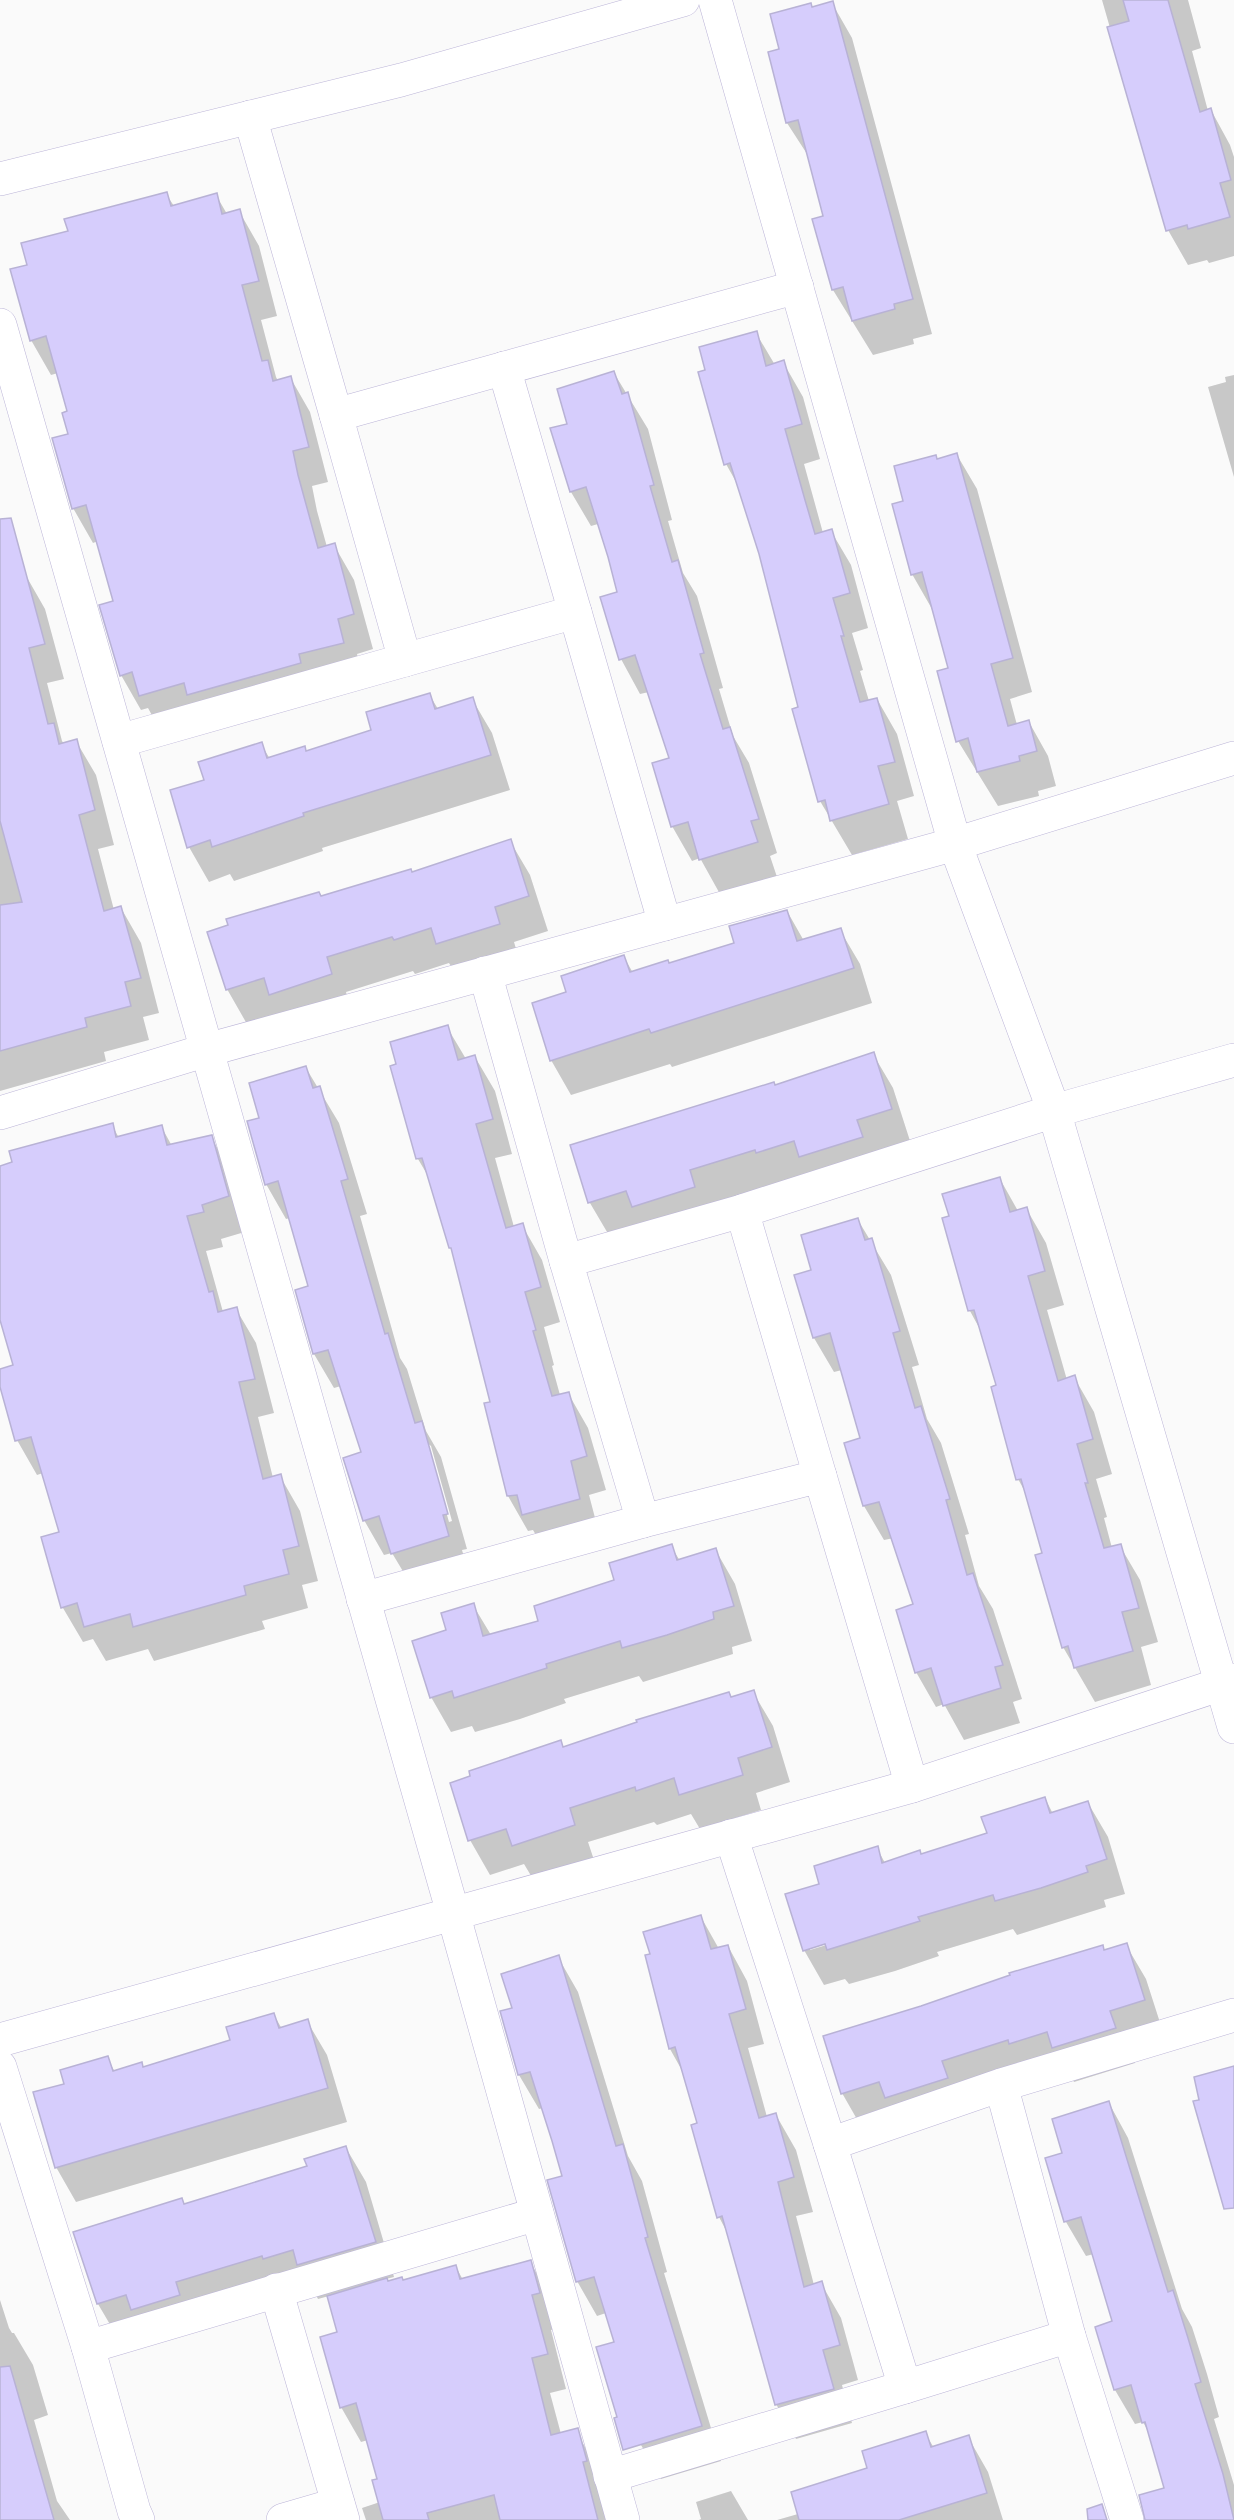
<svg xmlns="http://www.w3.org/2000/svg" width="1234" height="2520" font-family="Raleway,sans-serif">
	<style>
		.shadow { fill: #0003; fill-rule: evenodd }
		.building { fill: #d6cdfc; stroke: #b8b2d5; stroke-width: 1.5 }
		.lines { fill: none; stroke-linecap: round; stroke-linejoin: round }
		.minor-casing { stroke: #bcb5d8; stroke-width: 34 }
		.minor { stroke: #fff; stroke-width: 33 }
	</style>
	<rect width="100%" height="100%" fill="#fafafa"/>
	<g class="shadow">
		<polygon points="1102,0 1188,0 1201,48 1192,51 1208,111 1211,110 1230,145 1234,157 1234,256 1209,263 1207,260 1188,265 1168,230"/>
		<polygon points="832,3 852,38 932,334 913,339 914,344 873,355 833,290 825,217 809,157 787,123 769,53 780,50 812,8"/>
		<polygon points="166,194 174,206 216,195 227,214 239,211 259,246 277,316 261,320 276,377 278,381 290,377 310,412 328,482 312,486 317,511 327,547 334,545 354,580 373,649 357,654 363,677 160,730 148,708 141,710 121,675 115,602 98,541 93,543 73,508 69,412 58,373 51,375 31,340 29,266 69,232"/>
		<polygon points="756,333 775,365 783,362 803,397 820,459 804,464 823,533 831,531 851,565 868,628 852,633 863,670 860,671 869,701 877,699 897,734 914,796 897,801 908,839 852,855 820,801 800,708 760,554 740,489 726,464 707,371"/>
		<polygon points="614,373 648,429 672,520 668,521 683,573 697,596 723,688 719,689 733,736 749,763 777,853 770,856 777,877 720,894 700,858 692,861 672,826 671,759 649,692 640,694 621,659 619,592 598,524 591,526 571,492 569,425"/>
		<polygon points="1234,375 1234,477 1208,387 1226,382 1225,377"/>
		<polygon points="957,455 977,489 1032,692 1010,699 1017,725 1029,722 1048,756 1056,786 1038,791 1039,796 998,806 958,741 950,669 932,609 912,574 905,502 937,460"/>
		<polygon points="0,559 25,574 45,609 64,679 47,683 62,741 64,744 76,741 96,775 114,845 98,849 114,910 121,908 141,943 159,1013 143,1017 149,1040 104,1052 106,1061 0,1091"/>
		<polygon points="429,694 438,709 472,699 492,733 510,790 322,848 323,851 234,881 230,874 209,882 189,847 205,781 261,744 270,759 307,752 373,731"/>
		<polygon points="510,841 530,875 548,931 514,942 519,959 458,978 449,963 415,974 413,971 346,992 351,1009 247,1024 227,989 321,898 412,873"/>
		<polygon points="787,911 804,941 840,930 860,964 872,1003 672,1067 670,1064 571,1095 551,1060 568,993 624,957 633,973 669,965 736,944"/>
		<polygon points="447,1027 466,1059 475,1057 495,1091 512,1154 495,1158 514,1227 522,1225 542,1260 560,1322 544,1327 554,1365 552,1366 560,1395 568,1393 588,1428 606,1490 589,1495 599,1533 544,1549 533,1530 528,1531 508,1496 486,1404 492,1403 454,1254 431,1181 418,1159"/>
		<polygon points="873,1054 893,1088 911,1144 610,1237 590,1203 572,1146 774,1086"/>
		<path d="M306,1068l33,55 28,91 -7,2 40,142 7,11 19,62 15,26 26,92 -5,1 6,21 -55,17 -21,-35 -8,2 -20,-35 -1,-67 -22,-67 -7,2 -20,-34 -4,-67 -20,-69 -4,1 -20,-35 -5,-65zM426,1442l5,4 21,75 -3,1z"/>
		<polygon points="112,1125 119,1138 161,1126 172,1146 211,1137 231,1172 248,1231 221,1239 223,1247 206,1251 223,1312 236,1309 256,1343 274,1413 258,1417 273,1478 280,1476 300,1511 318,1581 302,1585 308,1608 262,1621 265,1629 154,1661 148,1649 106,1661 93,1639 83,1642 63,1608 43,1538 61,1533 43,1473 37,1475 17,1440 0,1381 0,1371 14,1366 0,1305 0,1167"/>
		<polygon points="1000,1179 1018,1211 1026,1208 1046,1243 1064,1305 1047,1310 1067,1380 1074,1377 1094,1412 1112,1474 1096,1479 1107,1517 1104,1518 1112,1548 1120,1546 1140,1580 1158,1642 1141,1647 1151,1685 1095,1702 1063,1647 1044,1554 1028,1497 1018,1479 998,1386 982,1333 970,1311 944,1219 950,1217"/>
		<polygon points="858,1220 891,1275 919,1365 912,1367 927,1419 941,1443 969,1534 965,1535 979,1586 993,1609 1022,1699 1013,1702 1020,1723 964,1740 944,1704 936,1707 916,1672 915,1605 894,1538 884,1540 864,1506 862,1439 842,1370 834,1372 814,1338 796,1276 813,1271"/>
		<polygon points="671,1546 680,1561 715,1549 735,1584 752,1641 732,1647 733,1654 643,1682 639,1676 564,1699 566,1703 520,1719 475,1732 472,1726 451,1732 431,1697 448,1631 473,1605 491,1635 539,1622 616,1581"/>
		<polygon points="753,1692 773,1726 790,1782 756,1793 761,1810 700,1829 691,1814 657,1825 654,1822 588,1842 594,1860 533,1879 524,1864 490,1875 470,1840 560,1742 564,1748"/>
		<path d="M1045,1798l8,16 35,-11 20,34 17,57 -21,6 2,7 -89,28 -4,-6 -76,23 2,4 -44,15 -46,13 -4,-5 -21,6 -20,-35 17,-65 56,-37 8,15 37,-8 67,-21zM832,1941l1,2 -23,7v-3z"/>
		<polygon points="701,1917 719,1949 728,1946 747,1981 764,2044 748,2048 767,2117 776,2115 796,2150 813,2212 796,2216 814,2285 821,2283 841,2318 858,2380 842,2385 852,2423 796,2439 776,2404 729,2236 719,2217 699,2124 684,2074 670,2049"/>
		<polygon points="1126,1945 1146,1979 1164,2035 1129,2046 1135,2063 1074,2082 1065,2067 862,2128 842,2093 1105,1951"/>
		<polygon points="558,1957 578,1992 628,2156 642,2181 667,2272 664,2273 721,2461 661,2479 641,2445 606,2313 597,2316 577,2281 563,2177 543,2108 539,2109 519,2075 502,2012 514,2009"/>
		<polygon points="274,2015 282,2029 307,2021 327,2055 347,2122 76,2202 56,2167 66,2085 107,2058 115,2072 141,2064 144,2068 232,2041"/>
		<polygon points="1109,2103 1128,2138 1182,2309 1192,2327 1207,2374 1219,2417 1214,2419 1234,2485 1234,2520 1157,2520 1166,2489 1149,2433 1143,2422 1135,2424 1115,2390 1114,2322 1094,2254 1086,2256 1066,2222 1047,2159 1064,2154"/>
		<polygon points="346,2148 366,2182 394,2277 386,2279 387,2282 403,2281 456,2267 463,2280 530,2262 550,2296 559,2328 551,2330 566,2389 550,2393 561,2434 575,2430 595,2464 609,2520 366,2520 362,2508 380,2502 379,2480 368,2440 361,2442 341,2407 339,2333 329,2296 318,2299 311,2285 118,2338 98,2304 75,2233 182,2200 185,2205 308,2167"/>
		<polygon points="0,2300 9,2328 12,2333 14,2333 33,2365 48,2415 34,2420 57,2501 70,2520 0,2520"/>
		<polygon points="925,2433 934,2448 968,2437 988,2472 1003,2520 777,2520 798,2514"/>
		<polygon points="731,2491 748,2520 699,2520 701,2519 696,2502"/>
	</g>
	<g class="building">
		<polygon points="1123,0 1168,0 1200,112 1211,108 1231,180 1220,183 1230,217 1188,229 1187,225 1166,231 1107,27 1129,21"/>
		<polygon points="833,1 913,299 894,304 895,309 852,321 843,287 832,290 812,219 823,216 798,120 786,123 768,52 779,49 770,14 811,3 812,7"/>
		<polygon points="167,192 171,206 217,193 222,214 240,209 259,281 242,285 262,361 268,360 273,381 291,376 309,447 293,451 298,475 318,548 335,543 354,614 338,619 344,643 299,654 301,663 187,695 184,683 139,696 132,672 120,676 99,605 113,601 86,505 72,509 52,438 68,434 62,413 67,411 46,336 30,341 10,269 27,265 21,243 68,231 64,219"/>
		<polygon points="757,331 766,366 784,360 802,424 785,429 805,500 815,534 832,529 850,593 833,598 844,636 841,636 860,702 877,698 895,762 878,766 889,804 830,821 825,800 818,802 792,709 798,707 759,554 730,463 724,465 698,372 705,370 699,347"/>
		<polygon points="614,371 622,394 628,392 654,485 650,486 672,562 678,560 704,653 700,654 723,729 730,727 759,819 751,821 758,842 699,860 688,822 671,827 652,763 669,758 635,655 619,660 600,597 617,592 608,557 586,487 570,492 550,428 567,424 557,389"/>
		<polygon points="957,453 1013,658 991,664 1008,726 1029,720 1037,751 1019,756 1020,761 977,772 968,738 956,742 937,671 948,668 922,572 911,575 892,504 903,501 894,466 936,455 937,459"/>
		<polygon points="11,518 45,644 29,648 48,724 54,723 59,744 77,739 95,810 79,815 104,911 121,906 141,978 125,982 131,1006 85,1018 87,1027 0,1051 0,905 22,902 0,821 0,519"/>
		<polygon points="430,693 435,709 473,697 491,755 303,813 304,816 212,847 210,840 187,848 170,790 204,780 198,762 262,742 267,758 305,746 306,751 371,730 366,712"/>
		<polygon points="511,839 529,896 495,907 500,924 436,944 431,928 394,940 392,937 327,957 332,974 269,995 264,978 226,990 207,932 228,925 226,919 319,892 321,896 411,869 412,872"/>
		<polygon points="787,910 797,941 841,928 854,968 651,1033 649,1029 550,1061 532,1003 566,992 561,976 624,955 630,972 668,960 669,963 734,943 729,926"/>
		<polygon points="448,1025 458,1060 475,1055 493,1119 476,1124 496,1194 506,1228 523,1223 541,1287 525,1292 536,1330 533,1331 552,1396 569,1392 587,1456 571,1461 580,1499 522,1515 517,1495 507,1496 484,1403 490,1402 451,1248 449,1248 422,1158 416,1159 390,1066 396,1064 390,1042"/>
		<polygon points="874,1052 892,1109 857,1120 863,1137 799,1157 794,1141 756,1153 755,1150 690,1170 695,1187 632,1207 626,1191 588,1203 570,1145 774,1082 775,1085"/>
		<polygon points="306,1066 313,1088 320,1086 348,1179 341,1181 385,1334 388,1333 415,1423 422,1421 448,1514 443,1515 449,1536 391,1554 379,1516 363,1521 343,1458 361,1452 328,1350 313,1354 295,1290 308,1286 278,1181 265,1185 247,1121 259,1118 249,1083"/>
		<polygon points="113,1123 116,1137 162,1125 167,1145 212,1135 229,1196 202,1205 204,1212 187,1216 209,1292 213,1291 218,1312 237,1307 255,1379 239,1382 263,1479 281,1474 299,1546 283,1550 289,1574 244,1586 246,1595 133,1627 130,1614 84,1627 77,1603 61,1608 41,1537 59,1532 31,1437 15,1441 0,1387 0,1369 13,1365 0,1320 0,1166 12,1162 9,1151"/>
		<polygon points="1000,1177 1010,1212 1027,1207 1045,1271 1028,1276 1058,1381 1075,1375 1093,1439 1077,1444 1088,1483 1085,1483 1104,1548 1121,1544 1139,1608 1122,1612 1133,1651 1074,1668 1068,1646 1062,1648 1035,1555 1042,1553 1021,1479 1016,1480 991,1387 996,1385 974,1310 968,1311 942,1218 949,1216 942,1194"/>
		<polygon points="858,1218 865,1240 872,1238 900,1331 893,1333 915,1408 921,1406 950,1499 946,1500 967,1575 973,1573 1003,1665 995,1667 1001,1688 943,1706 931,1668 915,1673 896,1610 913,1604 879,1502 863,1506 844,1443 860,1438 830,1333 813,1338 794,1275 811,1270 801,1235"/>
		<polygon points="672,1544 677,1560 716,1548 734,1606 713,1612 714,1619 667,1635 622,1648 620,1641 546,1664 547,1668 454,1698 452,1691 430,1698 412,1641 446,1630 441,1613 474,1603 483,1636 538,1621 534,1606 614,1580 609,1563"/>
		<polygon points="754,1690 772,1747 738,1758 743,1775 679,1795 674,1778 636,1791 635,1787 570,1808 575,1825 512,1846 506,1829 468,1841 450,1783 470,1776 469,1771 561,1740 563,1747 637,1722 636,1720 729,1692 731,1697"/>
		<polygon points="1045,1797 1050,1813 1088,1801 1107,1859 1086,1866 1088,1872 1041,1888 995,1901 993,1895 918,1917 920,1921 827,1950 825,1944 803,1951 785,1894 819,1884 814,1866 878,1846 882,1863 920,1850 921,1854 987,1833 981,1817"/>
		<polygon points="701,1915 711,1949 728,1945 746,2009 729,2014 759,2118 776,2113 794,2177 778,2182 804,2287 822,2281 840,2345 823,2350 834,2389 775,2405 722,2216 717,2218 691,2125 697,2123 675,2047 669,2049 645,1955 650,1954 643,1932"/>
		<polygon points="1127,1943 1145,2000 1110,2011 1116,2028 1052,2048 1047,2032 1009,2044 1008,2040 942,2061 948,2078 885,2098 879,2082 841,2094 823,2036 921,2006 1010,1975 1009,1973 1103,1945 1104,1950"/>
		<polygon points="559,1955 616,2146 623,2144 648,2237 645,2238 702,2426 623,2450 614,2418 617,2417 596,2347 614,2342 594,2277 576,2282 547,2180 562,2176 552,2141 530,2072 518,2075 500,2011 512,2008 501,1974"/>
		<polygon points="274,2013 279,2028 308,2019 328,2088 55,2168 33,2092 64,2084 60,2070 108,2056 113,2071 142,2062 143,2067 230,2040 226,2027"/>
		<polygon points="1234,2066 1234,2208 1224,2209 1193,2101 1199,2100 1194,2077"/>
		<polygon points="1109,2101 1168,2292 1173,2290 1188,2338 1201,2382 1195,2384 1223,2474 1234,2520 1145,2520 1139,2495 1164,2488 1145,2422 1142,2423 1131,2385 1114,2390 1095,2327 1112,2321 1081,2217 1064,2222 1045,2158 1062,2153 1052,2119"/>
		<polygon points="346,2146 376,2242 297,2265 293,2250 263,2259 262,2256 176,2282 180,2295 131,2310 126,2295 97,2304 73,2232 182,2198 184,2204 307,2166 304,2159"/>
		<polygon points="531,2260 540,2293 532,2295 548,2354 532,2358 551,2435 578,2428 587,2461 583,2462 598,2520 500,2520 494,2495 427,2513 429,2520 383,2520 372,2480 377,2479 356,2403 340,2408 320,2337 337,2332 327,2296 387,2278 388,2281 402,2277 403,2280 456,2265 460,2279"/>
		<polygon points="10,2366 54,2520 0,2520 0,2367"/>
		<polygon points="926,2431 931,2447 969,2435 987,2493 899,2520 799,2520 791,2492 867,2468 862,2451"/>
		<polygon points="1102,2504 1107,2520 1088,2520 1087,2509"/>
	</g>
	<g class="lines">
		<g class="minor-casing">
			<g id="minor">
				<polyline points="715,0 955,844 1054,1111 1234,1727"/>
				<polyline points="250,117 336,415"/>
				<polyline points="0,179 401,80 683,0"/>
				<polyline points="0,325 453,1913 623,2520"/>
				<polyline points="504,368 575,612"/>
				<polyline points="405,660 575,612 665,924"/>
				<polyline points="119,741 405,660 336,415 797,287"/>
				<polyline points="485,973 566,1261"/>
				<polyline points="0,1113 207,1050 955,844 1234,758"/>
				<polyline points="742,1211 820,1476"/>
				<polyline points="643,1521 820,1476 912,1786"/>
				<polyline points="363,1599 643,1521 566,1261 742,1211 1054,1111 1234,1060"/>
				<polyline points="731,1836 830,2144"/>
				<polyline points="0,2040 912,1786 1234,1680"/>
				<polyline points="0,2067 88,2347 134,2511 138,2520"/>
				<polyline points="1001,2085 1069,2336 905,2387 830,2144 1001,2085 1234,2015"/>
				<polyline points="276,2290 343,2520"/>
				<polyline points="1069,2336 1127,2520"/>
				<polyline points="88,2347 537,2214"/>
				<polyline points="610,2476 905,2387"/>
				<polyline points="283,2520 338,2504"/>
			</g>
		</g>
		<use href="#minor" class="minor"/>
	</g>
</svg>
